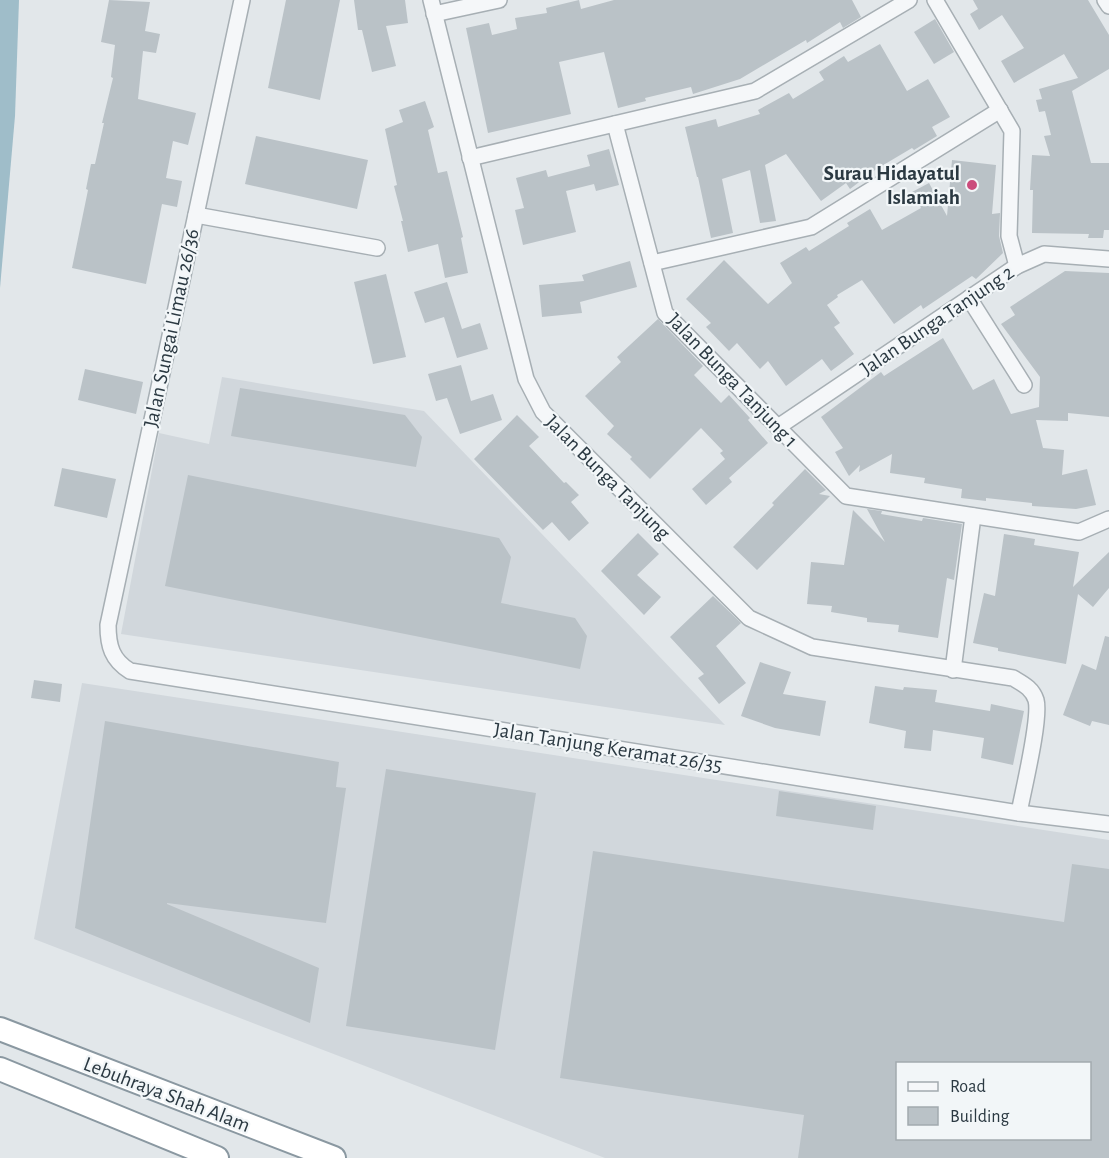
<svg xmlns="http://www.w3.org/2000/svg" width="1109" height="1158" font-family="'Alegreya Sans',sans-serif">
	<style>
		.built { fill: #d1d7dc; fill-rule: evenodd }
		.water { fill: #9fbdc9 }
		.building { fill: #bac2c7; fill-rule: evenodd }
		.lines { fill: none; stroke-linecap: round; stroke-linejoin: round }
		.minor-casing { stroke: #a7afb4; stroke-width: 18 }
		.highway-casing { stroke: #8a98a1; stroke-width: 26 }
		.minor { stroke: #f5f7f9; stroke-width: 15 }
		.highway { stroke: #fff; stroke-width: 22 }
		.poi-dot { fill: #cb4c7c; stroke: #f2f6f8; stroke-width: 2 }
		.labels { text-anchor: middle; stroke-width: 4.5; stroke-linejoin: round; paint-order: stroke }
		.poi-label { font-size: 21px; font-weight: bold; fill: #2b3942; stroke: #f2f6f8; text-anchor: end }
		.street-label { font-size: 21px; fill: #2b3942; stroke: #f2f6f8 }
	</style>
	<rect width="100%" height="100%" fill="#e2e7ea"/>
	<g class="built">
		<polygon points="222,377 424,411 725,725 121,634 159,433 209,444"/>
		<path d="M82,683l1027,157v318h-504l-571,-219zM898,1064h192v74h-192z"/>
	</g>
	<polygon class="water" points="0,0 19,0 15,116 0,288"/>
	<g class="building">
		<polygon points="109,0 150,2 145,31 160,34 156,53 143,51 138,99 196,113 188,145 173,141 166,178 182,181 177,207 162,204 146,284 72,268 88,190 86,189 91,164 95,164 104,123 102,123 113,78 111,77 115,45 101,42"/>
		<polygon points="286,0 340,0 320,100 268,88"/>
		<polygon points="354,0 405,0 408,23 386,26 396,66 372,72 362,30 358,30"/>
		<polygon points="579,0 581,9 614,0 852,0 861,17 843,28 840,22 807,43 806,40 740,79 693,94 691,87 645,98 646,101 618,108 604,52 559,62 571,114 488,133 466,28 489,23 492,35 517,29 515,18 547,13 546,8"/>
		<polygon points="973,0 1088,0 1109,35 1109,69 1072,91 1091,163 1109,163 1109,230 1104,230 1103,238 1088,238 1089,234 1032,233 1033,190 1030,190 1032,155 1050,156 1044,136 1051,135 1045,111 1039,112 1036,100 1042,99 1039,89 1078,78 1064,54 1014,83 1001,61 1024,48 1002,15 979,30 970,14 978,9"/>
		<polygon points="935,19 954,52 934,64 914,32"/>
		<polygon points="880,44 907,91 928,79 950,117 932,127 937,136 914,150 912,148 875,170 850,189 846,183 821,201 786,154 765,165 776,221 760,223 750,170 722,179 733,233 711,238 698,177 697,177 685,127 716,119 718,127 760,114 758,110 789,93 793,99 824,80 819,72 844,56 848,62"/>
		<polygon points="425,101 434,127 428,130 438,173 447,171 463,237 461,238 468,273 445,278 438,244 408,252 401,221 403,221 394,186 397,185 385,129 403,122 399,110"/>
		<polygon points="256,136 368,160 357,209 245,184"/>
		<polygon points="609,149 619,185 596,191 594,184 566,191 576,232 523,245 515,210 524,208 516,178 546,170 548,177 590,166 587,155"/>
		<polygon points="952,160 996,165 992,214 1000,213 999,236 1003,253 976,279 972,276 923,309 921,305 894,324 862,280 837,295 838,297 827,305 840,323 834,327 854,354 831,371 822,359 786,386 768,361 760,369 737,343 729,351 706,327 711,323 686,299 724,260 768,304 792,283 780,263 806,247 809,251 849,226 847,223 870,209 882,230 921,208 912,192 929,183 947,216"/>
		<polygon points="630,261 637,287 580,302 582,313 542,317 539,285 584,281 582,275"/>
		<polygon points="1065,271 1109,273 1109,417 1068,413 1068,421 1036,420 1043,448 1064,450 1062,475 1087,469 1096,505 1076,509 1032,506 1032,503 986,498 986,501 961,498 962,489 924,483 925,478 890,473 892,454 859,472 860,465 849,476 835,452 843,448 821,417 881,372 884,376 943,338 973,390 994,379 1011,414 1039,407 1040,377 1001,324 1015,315 1010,307"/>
		<polygon points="386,274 406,357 373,364 354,282"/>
		<polygon points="447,282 462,329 480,323 488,349 457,358 444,317 425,323 414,292"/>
		<polygon points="658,319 703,366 694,375 721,403 729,395 750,418 748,420 768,443 729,478 732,482 706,505 692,489 725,459 720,453 723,451 701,428 650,479 630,459 632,457 607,434 614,426 585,396 621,362 617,357"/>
		<polygon points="461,365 471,401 493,394 502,420 460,434 447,398 436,401 428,374"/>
		<polygon points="85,369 143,382 136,414 78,400"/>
		<polygon points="240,388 405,415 422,437 416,467 231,436"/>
		<polygon points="517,415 539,437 529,446 564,483 566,482 579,495 571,502 589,523 569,541 552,522 543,530 474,459"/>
		<polygon points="62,468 116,479 107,518 54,506"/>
		<polygon points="805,469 826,490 819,494 830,496 757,570 733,547 774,505 772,503"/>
		<polygon points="188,475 499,538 511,557 501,603 575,618 587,636 580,669 165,586"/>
		<polygon points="867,509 882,511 881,514 922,521 923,518 962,524 954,580 947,578 938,638 898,632 899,625 867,622 867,618 831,612 832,606 807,604 811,562 844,565 853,510 885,542"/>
		<polygon points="638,533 659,554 637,575 661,597 644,615 601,571"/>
		<polygon points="1004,534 1035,539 1034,545 1079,552 1073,587 1109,552 1109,588 1093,607 1078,594 1066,664 998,651 998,648 973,643 984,593 995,596"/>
		<polygon points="713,596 741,623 716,646 746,683 719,704 698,678 704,674 670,637"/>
		<polygon points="1105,636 1109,637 1109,725 1092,721 1090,726 1063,715 1082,664 1096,670"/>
		<polygon points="760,662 791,672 783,694 826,701 820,736 775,728 741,716"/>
		<polygon points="34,680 62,684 60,702 31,698"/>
		<polygon points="875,686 903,690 904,687 937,690 935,702 990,711 991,704 1024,711 1013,765 981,758 984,738 933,730 931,751 904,748 906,731 869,723"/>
		<polygon points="105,721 339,762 336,787 346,788 326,923 167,903 167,904 319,968 310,1023 75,928"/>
		<polygon points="386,769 536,793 495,1050 346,1026"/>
		<polygon points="779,791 876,806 873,830 776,816"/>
		<path d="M593,851l471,71 8,-58 37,5v289h-311l6,-43 -244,-37zM897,1064h192v74h-192z"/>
	</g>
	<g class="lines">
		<g class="minor-casing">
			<g id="minor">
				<path d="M242,0l-134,625c0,21 4,35 22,46l889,142 90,11"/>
				<path d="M431,0l95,379 17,33 206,206 63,29 201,31c10,6 19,10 23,22 5,18 -13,91 -17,113"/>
				<polyline points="935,0 1012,131 1009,236 1017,266"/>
				<polyline points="1105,0 1109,6"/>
				<polyline points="434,14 499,0"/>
				<polyline points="615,124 665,313 846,496 1079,532 1109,519"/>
				<polyline points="470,158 755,91 909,0"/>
				<polyline points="196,215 377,248"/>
				<polyline points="652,263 811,227 1000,110"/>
				<polyline points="969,298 1024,385"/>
				<polyline points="778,427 1017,266 1044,254 1109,259"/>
				<polyline points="953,670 973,516"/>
			</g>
		</g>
		<g class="highway-casing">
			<g id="highway">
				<polyline points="0,1029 334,1158"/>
				<polyline points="0,1069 217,1158"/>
			</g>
		</g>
		<use href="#minor" class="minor"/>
		<use href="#highway" class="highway"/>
	</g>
	<circle class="poi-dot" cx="972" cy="185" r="6"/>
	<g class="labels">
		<g class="poi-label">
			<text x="960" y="180">Surau Hidayatul<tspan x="960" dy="24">Islamiah</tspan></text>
		</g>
		<g class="street-label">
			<text transform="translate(937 320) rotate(-34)" y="7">Jalan Bunga Tanjung 2</text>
			<text transform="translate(171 328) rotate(-78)" y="7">Jalan Sungai Limau 26/36</text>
			<text transform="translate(733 380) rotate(46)" y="7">Jalan Bunga Tanjung 1</text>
			<text transform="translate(608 477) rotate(45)" y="7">Jalan Bunga Tanjung</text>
			<text transform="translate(608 747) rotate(9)" y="7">Jalan Tanjung Keramat 26/35</text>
			<text transform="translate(167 1094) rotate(21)" y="7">Lebuhraya Shah Alam</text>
		</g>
	</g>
	<rect x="896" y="1062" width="195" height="78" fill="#f2f6f8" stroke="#a2aaaf" stroke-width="1.5"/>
	<rect x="908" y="1082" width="30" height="9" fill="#f5f7f9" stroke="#a2aaaf" stroke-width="1.5"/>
	<text x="950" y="1092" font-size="18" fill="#2b3942">Road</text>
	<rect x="908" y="1107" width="30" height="18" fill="#bac2c7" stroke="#a2aaaf" stroke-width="1.5"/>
	<text x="950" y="1122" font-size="18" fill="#2b3942">Building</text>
</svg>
